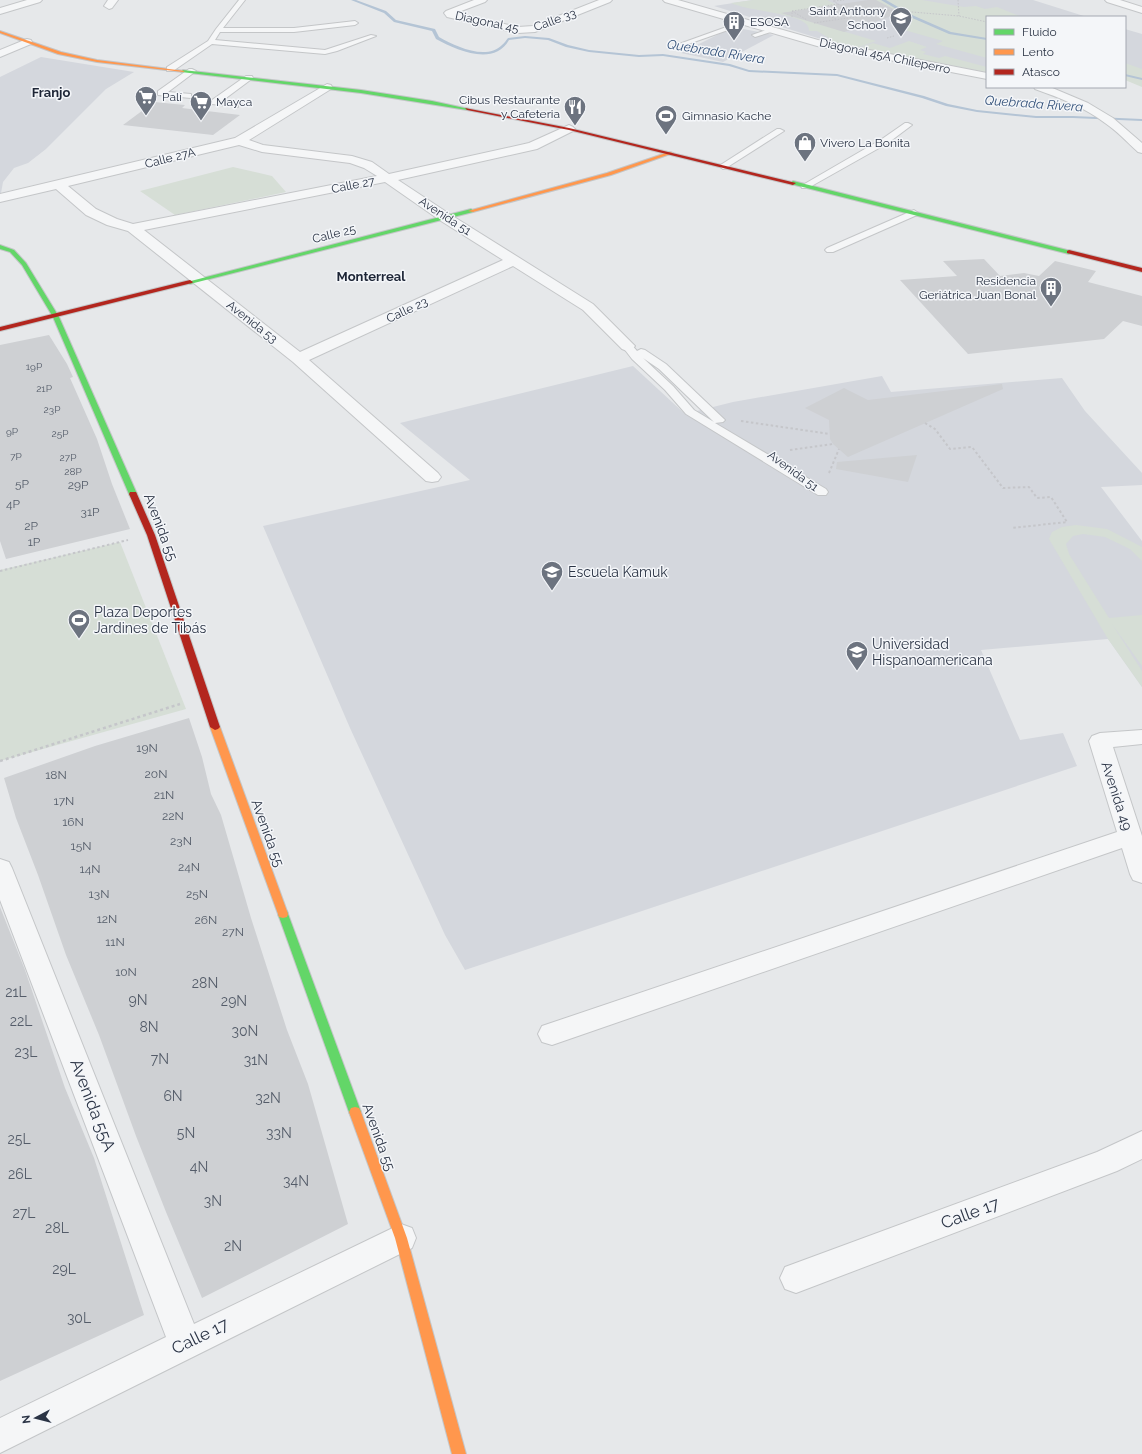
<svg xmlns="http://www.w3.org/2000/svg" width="1142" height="1454" font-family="Raleway,sans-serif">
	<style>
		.built { fill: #d4d7dd }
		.green { fill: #d6ded6 }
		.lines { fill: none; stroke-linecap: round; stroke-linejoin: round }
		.stream { fill: #b4c4d5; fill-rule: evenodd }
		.building { fill: #ced0d3 }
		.lane-casing { stroke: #c4c6c8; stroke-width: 2 }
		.street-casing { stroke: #c4c6c8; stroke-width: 2 }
		.fast-casing { stroke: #c4c6c8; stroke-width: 2 }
		.slow-casing { stroke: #c4c6c8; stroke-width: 2 }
		.jam-casing { stroke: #c4c6c8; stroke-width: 2 }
		.path-far2 { stroke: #c5c6ca; stroke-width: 1; stroke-dasharray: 1.5 1.5; stroke-linecap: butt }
		.path-far1 { stroke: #c5c6ca; stroke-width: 2; stroke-dasharray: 2.5 2.5; stroke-linecap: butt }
		.path { stroke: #c5c6ca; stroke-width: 2.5; stroke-dasharray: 3 3; stroke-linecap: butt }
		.lane { fill: #f5f6f7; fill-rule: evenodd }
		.street { fill: #f5f6f7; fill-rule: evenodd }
		.fast { fill: #63d668; fill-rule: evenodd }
		.slow { fill: #ff974d; fill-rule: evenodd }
		.jam { fill: #b3261e; fill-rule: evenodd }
		.labels { text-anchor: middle; stroke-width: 3; stroke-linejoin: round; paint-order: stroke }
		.far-number-label { font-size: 10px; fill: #545c69 }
		.far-poi-label { font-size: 12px; fill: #2b3445; stroke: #f4f6f9; text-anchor: start }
		.far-street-label { font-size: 12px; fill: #2b3445; stroke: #f4f6f9 }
		.number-label { font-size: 12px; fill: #545c69 }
		.far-water-label { font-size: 13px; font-style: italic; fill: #34527a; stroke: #f4f6f9 }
		.far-neighbourhood-label { font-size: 13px; font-weight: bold; fill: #1d2536; stroke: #f4f6f9 }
		.street-label { font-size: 14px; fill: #2b3445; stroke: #f4f6f9 }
		.poi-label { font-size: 14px; fill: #2b3445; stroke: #f4f6f9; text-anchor: start }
		.near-number-label { font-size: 14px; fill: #545c69 }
		.near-street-label { font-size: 17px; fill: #2b3445; stroke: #f4f6f9 }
	</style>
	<rect width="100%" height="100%" fill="#e6e8ea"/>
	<g class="built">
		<polygon points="753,0 1033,0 1087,17 987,17 987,72 824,40 714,6"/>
		<polygon points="733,27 774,35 723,62 681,53"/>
		<polygon points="1125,29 1142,34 1142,79 1125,75"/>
		<polygon points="41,57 134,72 106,89 46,149 28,163 14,168 3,182 1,193 0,193 0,77"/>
		<polygon points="633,366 685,414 733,402 882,376 891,392 1062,378 1085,411 1142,473 1142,485 1101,487 1142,541 1142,687 1108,639 981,650 1020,740 1063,733 1077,766 465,970 445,935 350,728 263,526 470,480 400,423"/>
	</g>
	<g class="green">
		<path d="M753,0h74l10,5 2,25 37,11 -20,7 -32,-8 5,-2 -12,-7h-8c0,-3 -1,-6 -4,-8 -11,-10 -56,-12 -74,-20z"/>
		<polygon points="876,0 922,0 964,7 976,6 985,9 997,7 1022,17 987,17 987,58 936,44 943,41 894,27 899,25 893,16 900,13 893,9 863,13"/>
		<polygon points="909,41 927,47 920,50 926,52 923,54 939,58 945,56 987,67 987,72 859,48 873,43 890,48"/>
		<polygon points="1125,63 1142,69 1142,87 1125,80"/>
		<polygon points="233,167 272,176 286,192 175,215 140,191"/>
		<polygon points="1076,525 1107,529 1142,547 1142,561 1130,549 1105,537 1083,534 1073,536 1066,544 1069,554 1109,618 1142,615 1142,666 1112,624 1142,671 1142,687 1108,639 1049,539 1052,532 1062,527"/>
		<polygon points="120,542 186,709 0,761 0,570"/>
	</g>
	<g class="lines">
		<g class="stream">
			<path d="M351,0h5l30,11 10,9 39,9 4,8c16,9 47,24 63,8 3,-2 4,-5 6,-7l17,-2 24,2 19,7 21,5 50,5 24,-1 67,10 19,6 88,4 87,22 24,8 29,6 59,6h37l69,3v2l-69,-3h-37l-59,-6 -31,-6 -24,-8 -85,-22 -88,-4 -20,-6 -66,-10 -24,1 -50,-5 -23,-5 -18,-7 -23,-2 -16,2c-15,27 -53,10 -73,-1l-4,-8 -38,-9 -10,-9z"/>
			<polygon points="881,0 886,0 912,15 951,32 987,38 987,40 949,34 910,17"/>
			<polygon points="1125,74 1142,78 1142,80 1125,76"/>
		</g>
	</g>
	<g class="building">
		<polygon points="868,0 876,0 901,13 844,32 781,13"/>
		<polygon points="154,102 185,105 182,108 240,115 213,135 123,125"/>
		<polygon points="984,259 1000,276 1024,273 1039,276 1055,261 1096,271 1088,282 1142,296 1142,326 1123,321 1104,339 968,354 900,280 957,276 943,261"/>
		<polygon points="49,335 67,364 73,377 70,378 97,439 112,484 130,529 6,559 0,541 0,345"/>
		<polygon points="1002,384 1003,389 848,457 833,444 830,439 829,420 805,408 844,388 868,400"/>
		<polygon points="917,455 908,482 836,469 837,462"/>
		<polygon points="189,718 202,757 211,794 221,815 251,918 287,1030 308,1084 348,1224 202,1298 166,1212 136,1136 99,1035 66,955 38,875 16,818 4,778 95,746"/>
		<polygon points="0,907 25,970 65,1088 94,1158 144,1315 0,1381"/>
	</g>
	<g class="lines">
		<g class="lane-casing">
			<g id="lane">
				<polygon points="239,0 245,0 223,28 294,28 355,21 358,23 355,25 294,32 220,32 215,40 325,50 371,35 376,36 337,51 325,54 212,44 173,71 167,71 167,67 208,41 216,29"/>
				<polygon points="746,20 749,22 748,23 674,49 668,48"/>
				<polygon points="772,28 775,30 774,31 755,37 752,35"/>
				<polygon points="189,69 192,69 196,71 168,92 191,94 191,98 158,95 158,91"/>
				<polygon points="246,76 252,76 253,78 222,101 238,103 238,107 212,104 212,100"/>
				<polygon points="905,123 908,123 912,125 888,143 808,188 802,188 801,186 882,139"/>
				<polygon points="777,129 780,129 784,131 726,168 723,169 719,166"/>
				<polygon points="914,210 918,213 917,215 833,252 827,252 825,250 827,248"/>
				<path d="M627,343l4,1 6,7 4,-2 4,1 21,14 59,56 -2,2 -8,1 111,66 2,3 -2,3h-8l-132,-81 -21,-24 -33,-31 -10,-13zM643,358l16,11 55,53 -20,-12 -21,-24z"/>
			</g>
		</g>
		<g class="street-casing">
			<g id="street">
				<polygon points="27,0 42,0 40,2 0,14 0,8"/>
				<polygon points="108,0 118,0 112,8 109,9 104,6"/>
				<polygon points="474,0 487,0 485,2 456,13 518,27 533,26 599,0 612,0 610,2 535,32 518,33 447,17 444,13 446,11"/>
				<polygon points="663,0 678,0 818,40 987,73 987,79 817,46 665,2"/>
				<polygon points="1105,0 1120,0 1142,7 1142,13 1107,2"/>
				<polygon points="27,39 31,40 32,42 31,44 0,57 0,50"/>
				<path d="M327,84l4,1 1,2 -1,2 -82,51 14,5 89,11 20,6 17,12 140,-31 40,-18 4,2 2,2 -2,2 -36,18 -139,31 53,35 142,89 42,42 -3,3 -5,2 -5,-2 -39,-39 -70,-44 -204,94 129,113 3,4 -3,4 -6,1 -6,-1 -133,-119 -165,-131 -21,-6 -21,-10 -30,-26 -56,13v-8l235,-56zM239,145l23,7 88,11 14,5 13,8 -244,48 -16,-5 -21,-10 -28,-23zM385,182l56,39 62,39 -203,92 -156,-122z"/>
				<path d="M1034,87h16l38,16 25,15 29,25v10l-4,-1c-11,-10 -21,-21 -33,-29 -21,-16 -45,-25 -70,-34z"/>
				<polygon points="1142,730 1142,744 1113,747 1142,836 1142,883 1133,880 1130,874 1122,848 552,1045 542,1042 538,1034 542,1026 1117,832 1089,741 1092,736 1100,733"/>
				<polygon points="0,859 9,862 12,868 194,1324 401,1224 412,1228 416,1238 412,1248 0,1453 0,1418 166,1337 0,900"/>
				<polygon points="1142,1131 1142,1159 1117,1171 796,1293 785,1289 780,1278 785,1267 1097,1152"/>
			</g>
		</g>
		<g class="fast-casing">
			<g id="fast">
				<polygon points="183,70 361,90 432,101 469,109 467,110 361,93 181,72"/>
				<polygon points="793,181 1071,251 1072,252 1069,254 791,184 790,183"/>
				<polygon points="471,209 474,211 473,212 190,284 187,282"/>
				<polygon points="0,245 14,250 26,263 59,317 137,494 136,496 130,496 129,494 53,317 22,265 10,252 0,249"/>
				<polygon points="283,910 287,911 288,914 361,1112 359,1116 355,1117 351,1116 349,1112 278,914 279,911"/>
			</g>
		</g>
		<g class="slow-casing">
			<g id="slow">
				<polygon points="0,31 61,52 97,60 185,71 183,72 97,62 58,54 0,33"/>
				<polygon points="669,152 673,153 611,175 473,212 468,211 607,173"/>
				<polygon points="215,724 220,727 288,914 287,917 283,918 279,917 278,914 210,727"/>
				<polygon points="355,1107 359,1108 361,1112 407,1238 466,1454 452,1454 395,1238 349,1112 351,1108"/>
			</g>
		</g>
		<g class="jam-casing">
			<g id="jam">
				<polygon points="465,108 569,128 796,183 793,185 569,130 467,110"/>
				<polygon points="1069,250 1142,268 1142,272 1067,253 1067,251"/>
				<polygon points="190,280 193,282 192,283 0,331 0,327"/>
				<polygon points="130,492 136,492 137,494 155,535 220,727 218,729 215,730 210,727 147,535 129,494"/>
			</g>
		</g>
		<g class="path-far2">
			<polyline points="958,0 959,16"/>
			<polyline points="834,1 844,0"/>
			<polyline points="838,4 858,14 859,16"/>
			<polyline points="813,8 836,19"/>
			<polyline points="792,11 807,20"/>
			<polyline points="792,17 792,11 838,4 832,0"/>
			<polyline points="814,23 875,14 889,10 959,16 987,22"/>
			<polyline points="887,38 894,36"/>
		</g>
		<g class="path-far1">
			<polyline points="741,421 830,434"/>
			<polyline points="925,423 935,429 950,449 972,447 1003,488 1029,487 1037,498 1051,497 1067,522 1012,528"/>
			<polyline points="790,450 833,444"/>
			<polyline points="829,473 839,449"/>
			<polyline points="0,571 128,540"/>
		</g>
		<polyline class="path" points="0,761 180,704"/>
		<use href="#lane" class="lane"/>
		<use href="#street" class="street"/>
		<use href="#fast" class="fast"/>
		<use href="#slow" class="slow"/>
		<use href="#jam" class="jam"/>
	</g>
	<defs>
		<g id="school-pin" transform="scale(1.15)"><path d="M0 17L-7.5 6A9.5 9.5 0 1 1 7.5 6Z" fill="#6c737f" stroke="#f4f6f9"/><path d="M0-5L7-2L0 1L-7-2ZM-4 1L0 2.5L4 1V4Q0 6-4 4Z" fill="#fff"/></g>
		<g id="building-pin" transform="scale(1.15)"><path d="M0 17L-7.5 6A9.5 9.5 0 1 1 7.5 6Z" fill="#6c737f" stroke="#f4f6f9"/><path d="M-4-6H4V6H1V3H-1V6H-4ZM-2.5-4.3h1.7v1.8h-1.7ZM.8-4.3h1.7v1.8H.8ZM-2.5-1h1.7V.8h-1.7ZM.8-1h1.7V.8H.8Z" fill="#fff"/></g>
		<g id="supermarket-pin" transform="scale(1.15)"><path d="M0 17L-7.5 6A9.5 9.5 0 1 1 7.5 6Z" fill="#6c737f" stroke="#f4f6f9"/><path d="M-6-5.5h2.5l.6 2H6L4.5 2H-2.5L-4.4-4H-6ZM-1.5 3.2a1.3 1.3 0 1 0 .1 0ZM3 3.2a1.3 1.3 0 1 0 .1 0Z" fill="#fff"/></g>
		<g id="restaurant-pin" transform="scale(1.15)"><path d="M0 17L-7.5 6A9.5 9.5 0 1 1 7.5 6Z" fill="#6c737f" stroke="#f4f6f9"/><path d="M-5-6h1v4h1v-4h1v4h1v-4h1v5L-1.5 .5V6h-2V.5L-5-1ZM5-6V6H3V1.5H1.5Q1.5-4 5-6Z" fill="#fff"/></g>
		<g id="stadium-pin" transform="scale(1.15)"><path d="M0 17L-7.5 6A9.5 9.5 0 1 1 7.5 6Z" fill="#6c737f" stroke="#f4f6f9"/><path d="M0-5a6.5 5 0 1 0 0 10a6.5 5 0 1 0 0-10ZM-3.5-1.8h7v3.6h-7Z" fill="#fff"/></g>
		<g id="shop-pin" transform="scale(1.15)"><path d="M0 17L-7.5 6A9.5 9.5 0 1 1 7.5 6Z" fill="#6c737f" stroke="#f4f6f9"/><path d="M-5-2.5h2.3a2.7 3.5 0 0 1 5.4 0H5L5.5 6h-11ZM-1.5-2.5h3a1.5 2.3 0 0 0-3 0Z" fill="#fff"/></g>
		<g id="university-pin" transform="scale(1.15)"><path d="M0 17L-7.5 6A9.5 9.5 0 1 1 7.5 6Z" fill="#6c737f" stroke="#f4f6f9"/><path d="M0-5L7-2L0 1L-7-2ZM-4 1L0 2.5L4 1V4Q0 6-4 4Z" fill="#fff"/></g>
	</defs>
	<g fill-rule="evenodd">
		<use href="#school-pin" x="901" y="18"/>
		<use href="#building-pin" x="734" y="22"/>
		<use href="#supermarket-pin" x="146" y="97"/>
		<use href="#supermarket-pin" x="201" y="102"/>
		<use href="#restaurant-pin" x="575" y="107"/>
		<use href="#stadium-pin" x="666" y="116"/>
		<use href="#shop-pin" x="805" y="143"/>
		<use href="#building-pin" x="1051" y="288"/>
		<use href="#school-pin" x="552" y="572"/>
		<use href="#stadium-pin" x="79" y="620"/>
		<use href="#university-pin" x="857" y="652"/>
	</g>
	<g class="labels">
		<g class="far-number-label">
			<text x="34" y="370">19P</text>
			<text x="44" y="392">21P</text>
			<text x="52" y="413">23P</text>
			<text x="12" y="435">9P</text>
			<text x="60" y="437">25P</text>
			<text x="16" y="460">7P</text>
			<text x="68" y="461">27P</text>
			<text x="73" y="475">28P</text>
		</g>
		<g class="far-poi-label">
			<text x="886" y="15" text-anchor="end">Saint Anthony<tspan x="886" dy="14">School</tspan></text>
			<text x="750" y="26">ESOSA</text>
			<text x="162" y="101">Palí</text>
			<text x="560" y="104" text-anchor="end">Cibus Restaurante<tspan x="560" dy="14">y Cafeteria</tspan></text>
			<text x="216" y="106">Mayca</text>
			<text x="682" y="120">Gimnasio Kache</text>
			<text x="820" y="147">Vivero La Bonita</text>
			<text x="1036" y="285" text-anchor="end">Residencia<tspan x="1036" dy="14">Geriátrica Juan Bonal</tspan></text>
		</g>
		<g class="far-street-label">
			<text transform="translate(555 20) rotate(-20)" y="4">Calle 33</text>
			<text transform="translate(487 22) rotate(12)" y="4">Diagonal 45</text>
			<text transform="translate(885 56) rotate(12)" y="4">Diagonal 45A Chileperro</text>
			<text transform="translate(170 158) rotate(-14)" y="4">Calle 27A</text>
			<text transform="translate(353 185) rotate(-11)" y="4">Calle 27</text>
			<text transform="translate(445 216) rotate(33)" y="4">Avenida 51</text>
			<text transform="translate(334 234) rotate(-14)" y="4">Calle 25</text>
			<text transform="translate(407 310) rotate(-25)" y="4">Calle 23</text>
			<text transform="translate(252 322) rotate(38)" y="4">Avenida 53</text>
			<text transform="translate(793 471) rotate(36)" y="4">Avenida 51</text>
		</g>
		<g class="number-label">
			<text x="22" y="488">5P</text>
			<text x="78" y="489">29P</text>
			<text x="13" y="508">4P</text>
			<text x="90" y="516">31P</text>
			<text x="31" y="530">2P</text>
			<text x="34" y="546">1P</text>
			<text x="147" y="752">19N</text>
			<text x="156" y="778">20N</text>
			<text x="56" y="779">18N</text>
			<text x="164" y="799">21N</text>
			<text x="64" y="805">17N</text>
			<text x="173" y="820">22N</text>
			<text x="73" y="826">16N</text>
			<text x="181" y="845">23N</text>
			<text x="81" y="850">15N</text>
			<text x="189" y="871">24N</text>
			<text x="90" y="873">14N</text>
			<text x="99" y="898">13N</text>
			<text x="197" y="898">25N</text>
			<text x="107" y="923">12N</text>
			<text x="206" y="924">26N</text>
			<text x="233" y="936">27N</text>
			<text x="115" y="946">11N</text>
			<text x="126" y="976">10N</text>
		</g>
		<g class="far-water-label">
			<text transform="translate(716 51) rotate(9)" y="5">Quebrada Rivera</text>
			<text transform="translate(1034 103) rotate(4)" y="5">Quebrada Rivera</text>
		</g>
		<g class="far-neighbourhood-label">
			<text x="51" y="97">Franjo</text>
			<text x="371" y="281">Monterreal</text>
		</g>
		<g class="street-label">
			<text transform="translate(161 527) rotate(69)" y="5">Avenida 55</text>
			<text transform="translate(1117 796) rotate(72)" y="5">Avenida 49</text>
			<text transform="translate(268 833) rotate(70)" y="5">Avenida 55</text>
			<text transform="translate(379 1137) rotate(70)" y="5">Avenida 55</text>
		</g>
		<g class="poi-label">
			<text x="568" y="577">Escuela Kamuk</text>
			<text x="94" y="617">Plaza Deportes<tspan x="94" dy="16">Jardines de Tibás</tspan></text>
			<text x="872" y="649">Universidad<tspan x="872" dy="16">Hispanoamericana</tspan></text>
		</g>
		<g class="near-number-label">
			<text x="205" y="988">28N</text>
			<text x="16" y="997">21L</text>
			<text x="138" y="1005">9N</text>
			<text x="234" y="1006">29N</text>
			<text x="21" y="1026">22L</text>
			<text x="149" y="1032">8N</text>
			<text x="245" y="1036">30N</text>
			<text x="26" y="1057">23L</text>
			<text x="160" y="1064">7N</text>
			<text x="256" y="1065">31N</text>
			<text x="173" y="1101">6N</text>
			<text x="268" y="1103">32N</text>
			<text x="186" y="1138">5N</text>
			<text x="279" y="1138">33N</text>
			<text x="19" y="1144">25L</text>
			<text x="199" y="1172">4N</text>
			<text x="20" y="1179">26L</text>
			<text x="296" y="1186">34N</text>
			<text x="213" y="1206">3N</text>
			<text x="24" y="1218">27L</text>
			<text x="57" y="1233">28L</text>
			<text x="233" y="1251">2N</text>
			<text x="64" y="1274">29L</text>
			<text x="79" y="1323">30L</text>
		</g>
		<g class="near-street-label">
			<text transform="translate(93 1105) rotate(69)" y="6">Avenida 55A</text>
			<text transform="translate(970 1213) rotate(-20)" y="6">Calle 17</text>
			<text transform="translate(200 1336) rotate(-26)" y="6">Calle 17</text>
		</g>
	</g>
	<rect x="986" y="16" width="140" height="72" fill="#f4f6f9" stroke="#a4a8b1"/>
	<rect x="994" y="29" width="20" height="6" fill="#63d668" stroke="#a4a8b1"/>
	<text x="1022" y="36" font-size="12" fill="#2b3445">Fluido</text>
	<rect x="994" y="49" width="20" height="6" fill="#ff974d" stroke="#a4a8b1"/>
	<text x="1022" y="56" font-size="12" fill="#2b3445">Lento</text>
	<rect x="994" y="69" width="20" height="6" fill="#b3261e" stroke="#a4a8b1"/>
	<text x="1022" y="76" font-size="12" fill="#2b3445">Atasco</text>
	<g transform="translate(36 1418) rotate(263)" stroke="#f4f6f9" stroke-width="3" paint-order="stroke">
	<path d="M0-3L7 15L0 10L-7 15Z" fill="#2b3445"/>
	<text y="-6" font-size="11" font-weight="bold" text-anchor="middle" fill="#2b3445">N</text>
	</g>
</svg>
